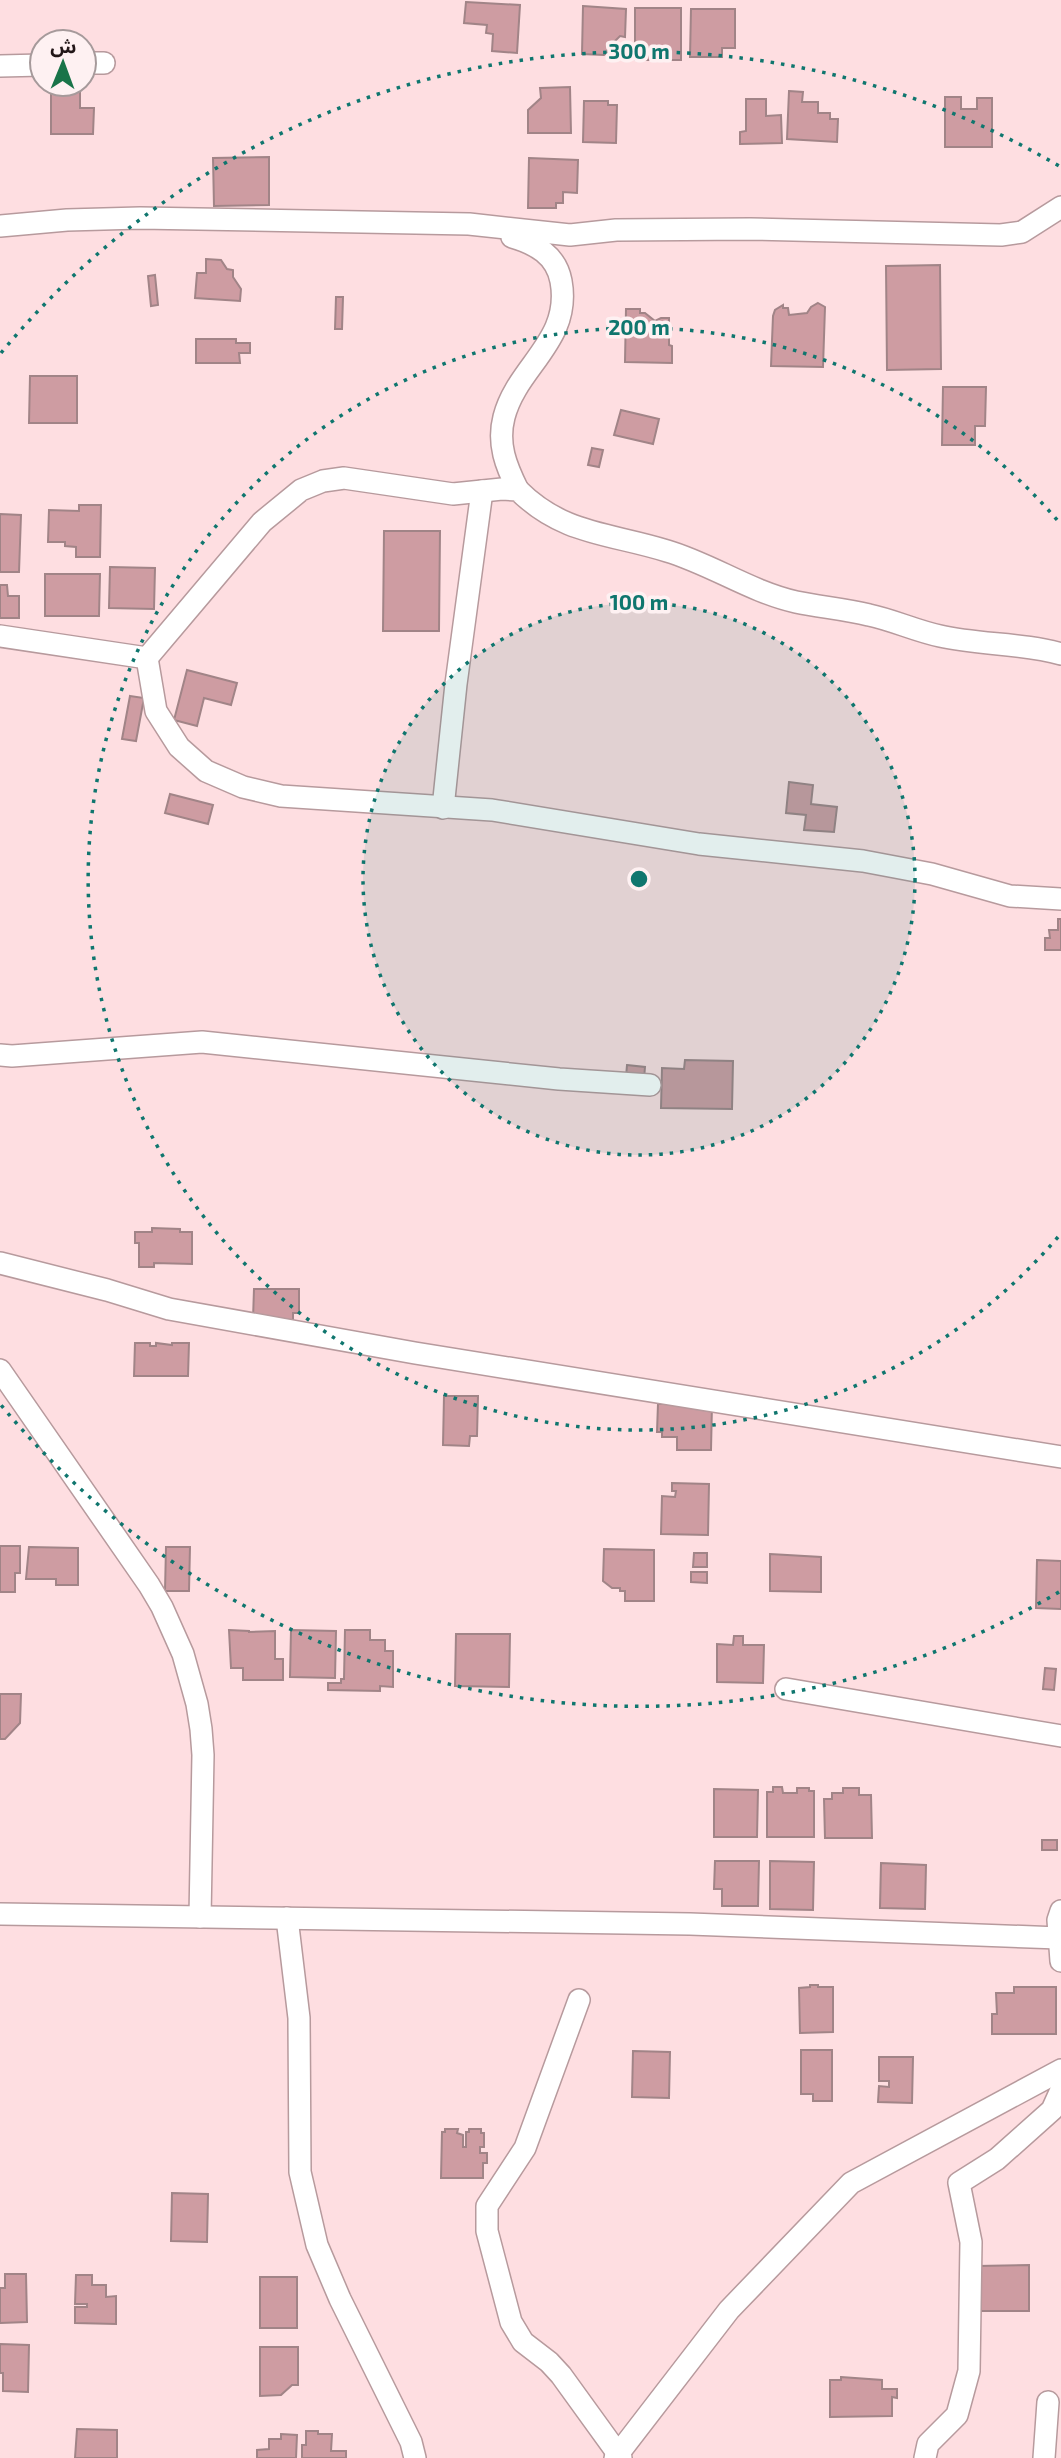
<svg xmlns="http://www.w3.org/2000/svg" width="1061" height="2458" font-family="'Exo 2','Noto Sans Arabic',sans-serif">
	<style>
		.building { fill: #ce9ca2; stroke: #a18487; stroke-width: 2 }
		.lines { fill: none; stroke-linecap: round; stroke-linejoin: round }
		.street-casing { stroke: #b79a9d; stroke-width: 24 }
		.street { stroke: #fff; stroke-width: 21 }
		.ring { fill: none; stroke: #0f766e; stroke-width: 3.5; stroke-dasharray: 3.5 7 }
		.centre { fill: #0f766e; stroke: #fef1f2; stroke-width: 3.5 }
		.ring-label { font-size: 21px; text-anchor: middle; font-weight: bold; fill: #0f766e; stroke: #fef1f2; stroke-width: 7; stroke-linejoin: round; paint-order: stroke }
	</style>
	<rect width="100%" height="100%" fill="#fedee1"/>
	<g class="building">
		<polygon points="466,2 520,5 517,53 492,51 493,34 486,33 487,25 464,23"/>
		<polygon points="583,6 626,9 625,37 620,36 615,41 614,45 620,49 616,54 608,52 604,55 582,54"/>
		<rect x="635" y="8" width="46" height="52"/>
		<polygon points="691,9 735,9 735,48 722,48 722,57 690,57"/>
		<polygon points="51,86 80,86 80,108 94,108 93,134 51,134"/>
		<polygon points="570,87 571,133 528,133 528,110 541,98 540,88"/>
		<polygon points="789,91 803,92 802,102 818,102 818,113 830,113 830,119 838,119 837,142 787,139"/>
		<polygon points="945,97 961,97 961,109 977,109 977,98 992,98 992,147 945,147"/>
		<polygon points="746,99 766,99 766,116 781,115 782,143 740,144 740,132 746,131"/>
		<polygon points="584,101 608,101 608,105 617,105 616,143 583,142"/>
		<polygon points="269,157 269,205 214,206 213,158"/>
		<polygon points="529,158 578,160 577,193 563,192 563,203 556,203 556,208 528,208"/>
		<polygon points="206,259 221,260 227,269 233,270 233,277 241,289 240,301 195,298 197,273 206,273"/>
		<polygon points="940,265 941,369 887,370 886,266"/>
		<polygon points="155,275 158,305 151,306 148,276"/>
		<polygon points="336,297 343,297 342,329 335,329"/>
		<polygon points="818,303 825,307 823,367 771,366 773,316 775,310 783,305 783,308 788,308 789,315 807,313 811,307"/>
		<polygon points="626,309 640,309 640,313 645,313 655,321 661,318 669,318 669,345 672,346 672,363 625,362"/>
		<polygon points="196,339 236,339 236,343 250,343 250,353 239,353 240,363 196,363"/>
		<polygon points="30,376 77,376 77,423 29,423"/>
		<polygon points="943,387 986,387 985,426 975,426 975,445 942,445"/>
		<polygon points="621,410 659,419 653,444 614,435"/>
		<polygon points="592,448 603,450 599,467 588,465"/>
		<polygon points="79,505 101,505 100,557 76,557 76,547 65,546 65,542 48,542 49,510 79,511"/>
		<polygon points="0,514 21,515 19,572 0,572"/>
		<polygon points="384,531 440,531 439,631 383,631"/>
		<polygon points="110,567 155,568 154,609 109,608"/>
		<polygon points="45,574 100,574 99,616 45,616"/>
		<polygon points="0,585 7,585 8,596 19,596 19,618 0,618"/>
		<polygon points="187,670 237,683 231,705 204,698 197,726 174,720"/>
		<polygon points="130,696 144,698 136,741 122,739"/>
		<polygon points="789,782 813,785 811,804 837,807 834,832 804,830 806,815 786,813"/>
		<polygon points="170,794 213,805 208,824 165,813"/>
		<polygon points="1058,919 1061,919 1061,950 1045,950 1045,938 1050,938 1049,930 1058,930"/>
		<polygon points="685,1060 733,1061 732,1109 661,1108 662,1068 684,1069"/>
		<polygon points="627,1065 645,1067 644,1079 626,1077"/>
		<polygon points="152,1228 180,1229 180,1232 192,1232 192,1264 154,1263 154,1267 139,1267 139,1243 135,1243 135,1232 152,1232"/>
		<polygon points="254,1289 299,1289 299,1313 293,1313 293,1320 253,1319"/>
		<polygon points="135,1343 150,1343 150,1346 156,1346 156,1343 172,1345 172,1343 189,1343 188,1376 134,1376"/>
		<polygon points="444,1396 478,1396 477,1436 470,1436 469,1446 443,1445"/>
		<polygon points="658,1404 712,1404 711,1450 677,1450 677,1437 662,1437 662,1432 657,1432"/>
		<polygon points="672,1483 709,1484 708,1535 661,1534 662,1496 675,1497 676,1491 672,1491"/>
		<polygon points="0,1546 20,1546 20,1573 15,1573 15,1592 0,1592"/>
		<polygon points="29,1547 78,1548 78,1585 56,1585 56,1579 26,1579"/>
		<polygon points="166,1547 190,1547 189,1591 165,1591"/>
		<polygon points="604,1549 654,1550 654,1601 625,1601 625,1591 620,1591 620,1588 612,1588 603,1581"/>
		<polygon points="694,1553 707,1553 707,1567 693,1567"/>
		<polygon points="770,1554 821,1557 821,1592 770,1591"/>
		<polygon points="1037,1560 1061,1561 1061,1609 1036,1608"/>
		<polygon points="691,1572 707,1572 707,1583 691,1582"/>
		<polygon points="229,1630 249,1631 249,1632 275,1631 275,1659 283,1659 283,1680 243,1680 243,1668 231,1668"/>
		<polygon points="291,1630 336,1631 335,1678 290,1677"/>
		<polygon points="345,1630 370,1630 370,1640 385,1640 385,1651 393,1651 393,1687 380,1686 380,1691 328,1690 328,1683 341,1683 341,1679 344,1679"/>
		<polygon points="456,1634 510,1634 509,1687 455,1686"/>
		<polygon points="734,1636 743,1636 743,1645 764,1645 763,1683 717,1682 717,1644 733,1645"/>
		<polygon points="1045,1668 1056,1669 1054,1690 1043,1689"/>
		<polygon points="0,1694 21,1694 20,1723 5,1739 0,1739"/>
		<polygon points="773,1787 782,1787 783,1793 797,1793 797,1788 809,1788 809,1791 814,1791 814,1837 767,1837 767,1792 773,1792"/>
		<polygon points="843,1788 859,1788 859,1795 871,1795 872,1838 825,1838 824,1799 832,1799 832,1793 843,1793"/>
		<polygon points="714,1789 758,1790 757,1837 714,1837"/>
		<rect x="1042" y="1840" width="15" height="10"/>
		<polygon points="715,1861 759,1861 758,1906 722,1906 722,1889 714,1889"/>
		<polygon points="770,1861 814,1862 813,1910 770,1909"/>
		<polygon points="881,1863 926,1865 925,1909 880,1908"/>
		<polygon points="810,1985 818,1985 818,1987 833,1987 833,2032 800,2033 799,1988 810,1987"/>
		<polygon points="1014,1987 1056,1987 1056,2034 992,2034 992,2014 997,2014 996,1993 1014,1993"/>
		<polygon points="801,2050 832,2050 832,2101 813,2101 813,2094 801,2094"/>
		<polygon points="633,2051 670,2052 669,2098 632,2097"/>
		<polygon points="879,2057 913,2057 912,2103 878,2102 879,2086 889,2087 889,2081 879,2081"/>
		<polygon points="445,2129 458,2129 457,2133 463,2135 463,2147 466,2147 466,2132 469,2132 469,2129 481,2129 481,2133 484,2133 484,2147 480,2147 480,2153 487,2153 487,2163 483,2163 483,2178 441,2178 442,2132 445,2132"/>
		<polygon points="172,2193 208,2194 207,2242 171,2241"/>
		<polygon points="1029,2265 1029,2311 979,2311 978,2266"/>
		<polygon points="5,2274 26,2274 27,2322 0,2323 0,2288 5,2288"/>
		<polygon points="76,2275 92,2275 92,2285 106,2285 106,2297 116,2296 116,2324 75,2323 75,2307 87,2307 87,2304 75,2304"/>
		<rect x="260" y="2277" width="37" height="51"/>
		<polygon points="0,2344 29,2345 28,2392 3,2391 3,2373 0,2373"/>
		<polygon points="260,2347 298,2347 298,2385 292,2385 281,2395 260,2396"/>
		<polygon points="841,2377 882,2380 882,2389 897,2389 897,2398 892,2397 892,2416 830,2417 830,2380 841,2380"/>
		<polygon points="77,2429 117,2430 117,2458 75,2458"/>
		<polygon points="306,2431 318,2431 318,2434 332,2434 331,2451 346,2451 346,2458 302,2458 302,2445 306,2445"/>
		<polygon points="281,2434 297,2435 296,2458 257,2458 257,2450 269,2449 269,2439 281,2439"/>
	</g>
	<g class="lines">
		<g class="street-casing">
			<g id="street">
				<polyline points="84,63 104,63"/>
				<polyline points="0,66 42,65"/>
				<polyline points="0,226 67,220 140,218 469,224 570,235 616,230 750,229 1001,235 1022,232 1061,207"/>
				<path d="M512,237c24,7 44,18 49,44 11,60 -44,85 -57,136 -7,27 2,49 14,73"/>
				<path d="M0,636l147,22 115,-136 39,-32 22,-9 21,-3 109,16 49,-5 16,1c45,45 92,43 149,61 44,13 84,41 129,51 24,5 49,7 73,13 24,5 47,16 71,21 39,9 84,7 121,18"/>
				<polyline points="147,658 156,711 179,747 206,771 243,787 281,796 492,810 699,844 863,861 932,874 1010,896 1061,899"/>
				<polyline points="443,808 456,684 482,491"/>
				<polyline points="0,1055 12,1056 202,1042 559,1079 650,1085"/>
				<polyline points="0,1263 107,1290 169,1309 415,1353 1061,1457"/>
				<polyline points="0,1370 149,1585 162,1607 183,1654 197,1704 201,1729 203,1755 200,1917"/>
				<polyline points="786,1689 1061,1736"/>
				<polyline points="1061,1911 1058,1920 1061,1961"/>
				<polyline points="0,1914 690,1924 1059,1938"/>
				<polyline points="287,1918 299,2018 300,2172 317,2245 340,2299 411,2442 415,2458"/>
				<polyline points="579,2000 525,2148 487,2206 487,2231 511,2322 523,2342 549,2362 561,2375 621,2458"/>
				<polyline points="615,2458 729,2310 851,2183 1061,2070"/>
				<polyline points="925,2458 928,2444 957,2415 969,2371 971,2242 959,2183 997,2159 1052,2110 1061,2090"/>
				<polyline points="1044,2458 1048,2402"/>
			</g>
		</g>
		<use href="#street" class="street"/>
	</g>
	<circle cx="639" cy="879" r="276" fill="#0f766e" fill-opacity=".12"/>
	<g class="ring">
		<circle cx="639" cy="879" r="276"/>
		<path d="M1058 1237A551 551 0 1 1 1058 521"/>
		<path d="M1059 1592A827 827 0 0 1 1 1405M1 353A827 827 0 0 1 1059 166"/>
	</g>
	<circle cx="639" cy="879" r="10" class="centre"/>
	<g class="ring-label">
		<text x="639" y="59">300 m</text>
		<text x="639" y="335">200 m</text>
		<text x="639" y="610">100 m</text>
	</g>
	<g transform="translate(63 63) rotate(1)"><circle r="33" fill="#fef1f2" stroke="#a69a9b" stroke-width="2"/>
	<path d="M0-5L12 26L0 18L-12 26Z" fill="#197449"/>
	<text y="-10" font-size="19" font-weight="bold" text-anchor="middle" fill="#221718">ش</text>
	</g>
</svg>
